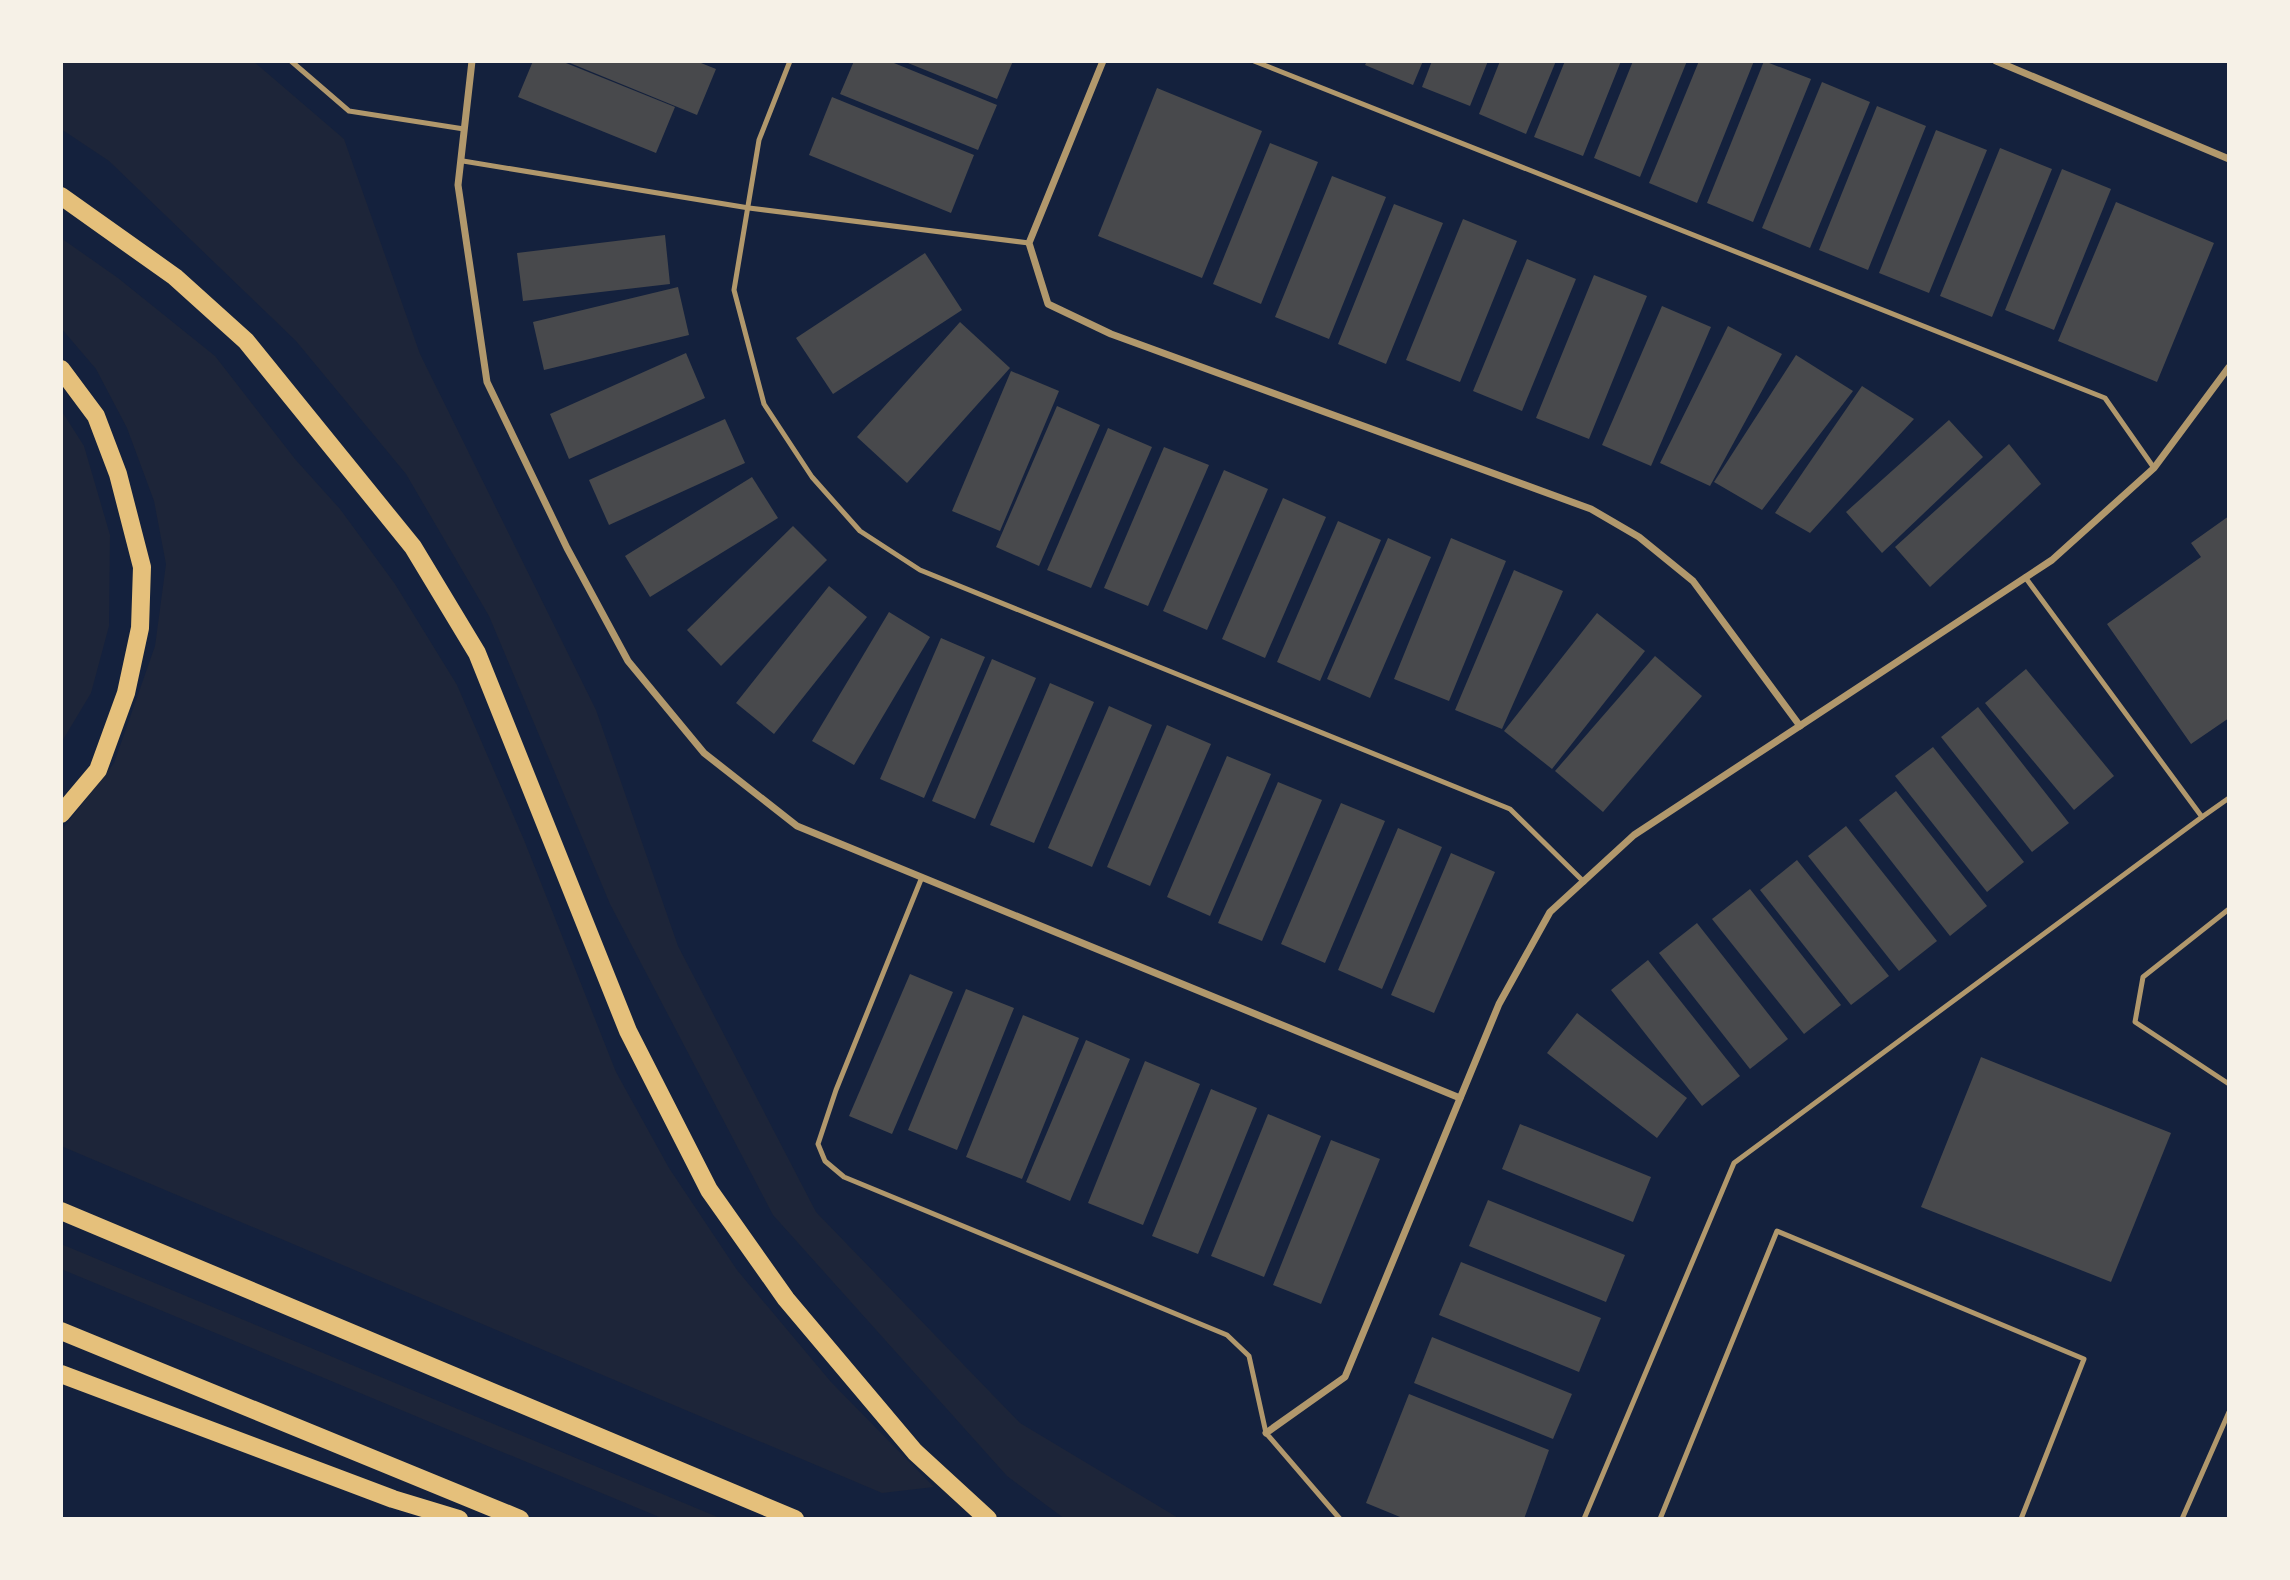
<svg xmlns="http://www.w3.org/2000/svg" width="2290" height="1580" font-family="'Open Sans',sans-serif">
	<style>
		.green { fill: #1d2539 }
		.building { fill: #48494c }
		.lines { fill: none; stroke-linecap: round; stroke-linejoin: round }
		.service { stroke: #b1986c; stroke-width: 5 }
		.minor { stroke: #b1986c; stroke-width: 7 }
		.primary { stroke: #e5c07b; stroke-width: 18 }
	</style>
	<rect width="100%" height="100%" fill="#14213d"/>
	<g class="green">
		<polygon points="61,61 253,61 344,139 420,354 596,710 678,946 816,1212 1020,1423 1180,1519 1065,1519 1007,1476 773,1215 610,904 489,616 406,474 296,341 109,161 61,129"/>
		<polygon points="61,238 118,278 215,356 295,459 340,509 395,584 457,685 524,840 616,1072 669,1168 737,1270 831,1382 934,1487 882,1493 61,1146 61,831 114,763 155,646 166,564 154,501 127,428 96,369 61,328"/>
		<polygon points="61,410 84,446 110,535 109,626 91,693 61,743"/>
		<polygon points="61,1244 720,1518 664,1519 61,1269"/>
	</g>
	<g class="building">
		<polygon points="533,61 561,61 675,107 656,153 518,97"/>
		<polygon points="565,61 696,61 716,69 697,115"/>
		<polygon points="854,61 889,61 997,105 978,150 840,94"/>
		<polygon points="903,61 1013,61 997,99"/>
		<polygon points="1367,61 1423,61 1413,85 1365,65"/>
		<polygon points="1432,61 1488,61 1470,106 1422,87"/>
		<polygon points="1500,61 1556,61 1526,134 1479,114"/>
		<polygon points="1565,61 1621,61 1583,156 1534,137"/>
		<polygon points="1633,61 1687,61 1640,177 1594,158"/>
		<polygon points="1699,61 1754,61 1697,203 1649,183"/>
		<polygon points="1764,61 1811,79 1753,222 1707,203"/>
		<polygon points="1822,82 1870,102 1810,248 1762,228"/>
		<polygon points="1157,88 1262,131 1202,278 1098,236"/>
		<polygon points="832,97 974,155 951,213 809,155"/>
		<polygon points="1877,106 1926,126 1868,270 1819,250"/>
		<polygon points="1936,130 1987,150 1929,293 1879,273"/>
		<polygon points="1270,143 1318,162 1261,304 1213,284"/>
		<polygon points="2000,148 2052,169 1992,317 1940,296"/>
		<polygon points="2062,169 2111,189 2054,330 2005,310"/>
		<polygon points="1332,176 1386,197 1329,339 1275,317"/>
		<polygon points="2116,202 2214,243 2157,382 2058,341"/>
		<polygon points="1394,204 1443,223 1386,364 1338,344"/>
		<polygon points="1463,219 1517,241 1460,382 1406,360"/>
		<polygon points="665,235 670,284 523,301 517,253"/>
		<polygon points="925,253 962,310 833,394 796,338"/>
		<polygon points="1527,259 1576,279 1522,411 1473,391"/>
		<polygon points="1594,275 1647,296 1589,439 1536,418"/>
		<polygon points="678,287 689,335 544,370 533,322"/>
		<polygon points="1662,306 1711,327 1651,466 1602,445"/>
		<polygon points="960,322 1010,368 907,483 857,437"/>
		<polygon points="1728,326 1782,354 1710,486 1660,463"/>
		<polygon points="686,353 705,398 569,459 550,414"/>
		<polygon points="1796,355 1853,391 1762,510 1714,482"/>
		<polygon points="1011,371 1059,391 1000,531 952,511"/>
		<polygon points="1862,386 1914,419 1810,533 1775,513"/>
		<polygon points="1057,406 1100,425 1039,566 996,547"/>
		<polygon points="725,419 745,463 609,525 589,480"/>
		<polygon points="1949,420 1983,457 1882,553 1846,512"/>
		<polygon points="1108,428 1152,447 1091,588 1047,570"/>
		<polygon points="2009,444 2041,484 1930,587 1895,547"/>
		<polygon points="1164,447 1209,465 1148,606 1104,588"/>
		<polygon points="1224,470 1268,489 1207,630 1163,611"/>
		<polygon points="752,477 778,518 650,597 625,556"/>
		<polygon points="1283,498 1326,517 1265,658 1222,639"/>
		<polygon points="2229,516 2229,718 2191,744 2107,624 2201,557 2191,543"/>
		<polygon points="1338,521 1381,540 1320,681 1277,662"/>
		<polygon points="793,526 827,560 721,666 687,630"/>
		<polygon points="1388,538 1431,557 1370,698 1327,679"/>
		<polygon points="1451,538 1506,561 1449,701 1394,679"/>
		<polygon points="1514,570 1563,591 1502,729 1455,710"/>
		<polygon points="829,586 867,617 774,734 736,703"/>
		<polygon points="889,612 930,637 854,765 812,741"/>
		<polygon points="1597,613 1645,651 1552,769 1504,731"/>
		<polygon points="941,638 985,657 924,798 880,779"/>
		<polygon points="1655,656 1702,696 1603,812 1555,771"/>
		<polygon points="992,659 1036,678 975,819 932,801"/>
		<polygon points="2026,669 2114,776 2074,810 1985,703"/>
		<polygon points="1050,683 1094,702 1034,843 990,825"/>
		<polygon points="1109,706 1152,725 1092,867 1048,848"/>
		<polygon points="1978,707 2069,823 2032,852 1941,737"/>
		<polygon points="1167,725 1211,744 1150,886 1107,867"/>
		<polygon points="1933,747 2024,862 1987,892 1895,776"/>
		<polygon points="1227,756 1271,774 1210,916 1167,897"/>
		<polygon points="1278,782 1322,800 1262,941 1218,923"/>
		<polygon points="1896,791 1987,906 1950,936 1859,820"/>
		<polygon points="1341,803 1385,821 1325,963 1281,944"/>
		<polygon points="1846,826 1937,941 1899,971 1808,856"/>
		<polygon points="1398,828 1442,847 1382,989 1338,970"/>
		<polygon points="1451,853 1495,872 1434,1013 1391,995"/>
		<polygon points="1797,860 1889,976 1851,1005 1760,890"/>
		<polygon points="1750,889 1841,1005 1804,1034 1712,919"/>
		<polygon points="1697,923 1788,1039 1750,1069 1659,953"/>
		<polygon points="1648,960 1740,1076 1702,1106 1611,990"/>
		<polygon points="910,974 953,992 892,1134 849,1116"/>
		<polygon points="966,989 1014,1008 957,1150 908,1130"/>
		<polygon points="1577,1013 1687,1098 1657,1138 1547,1053"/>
		<polygon points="1023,1015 1079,1038 1022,1179 966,1157"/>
		<polygon points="1086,1040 1130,1059 1070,1201 1026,1182"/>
		<polygon points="1981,1057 2171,1133 2111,1282 1921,1207"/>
		<polygon points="1145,1061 1200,1084 1143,1225 1088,1203"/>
		<polygon points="1211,1089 1257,1108 1198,1254 1152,1236"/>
		<polygon points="1268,1114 1321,1136 1264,1277 1211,1256"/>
		<polygon points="1520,1124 1651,1177 1633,1222 1502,1169"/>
		<polygon points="1331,1140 1380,1159 1321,1304 1273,1285"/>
		<polygon points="1488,1200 1625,1255 1606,1302 1469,1246"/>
		<polygon points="1461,1262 1601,1318 1579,1372 1439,1315"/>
		<polygon points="1432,1337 1572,1394 1553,1439 1414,1383"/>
		<polygon points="1409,1394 1549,1450 1524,1519 1405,1519 1366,1503"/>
	</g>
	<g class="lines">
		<g class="service">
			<polyline points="291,61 349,111 464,129"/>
			<polyline points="790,61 759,140 734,290 764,404 812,477 860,531 920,570 1510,809 1584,882"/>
			<polyline points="1254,61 2105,398 2154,468"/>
			<polyline points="463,161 749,208 1029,243"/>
			<polyline points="2025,577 2202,817 2229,798"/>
			<polyline points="922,877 836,1090 818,1144 825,1161 844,1177 1227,1335 1249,1356 1266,1433 1340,1519"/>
			<polyline points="2229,909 2143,977 2135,1022 2229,1084"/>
			<polyline points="1584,1519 1734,1163 2202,817"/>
			<polyline points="1660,1519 1777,1231 2084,1359 2021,1519"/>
			<polyline points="2182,1519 2229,1412"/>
		</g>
		<g class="minor">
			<polyline points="472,61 458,185 487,382 567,548 628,661 704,753 797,826 1460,1098"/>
			<polyline points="1103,61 1029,243 1048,304 1111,334 1591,509 1639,537 1693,581 1800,726"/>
			<polyline points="1996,61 2229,159"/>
			<polyline points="1266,1433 1345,1377 1499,1004 1550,912 1634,835 2052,560 2154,468 2229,367"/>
		</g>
		<g class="primary">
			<polyline points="61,196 175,277 246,341 413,547 477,653 628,1031 709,1190 786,1299 915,1452 988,1519"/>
			<polyline points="61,369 96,416 118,474 142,567 140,628 126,693 98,770 61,814"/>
			<polyline points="61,1211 795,1519"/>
			<polyline points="61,1331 520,1519"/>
			<polyline points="61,1374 393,1499 459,1519"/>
		</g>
	</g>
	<rect width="2290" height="1580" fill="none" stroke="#f6f1e7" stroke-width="126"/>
</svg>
